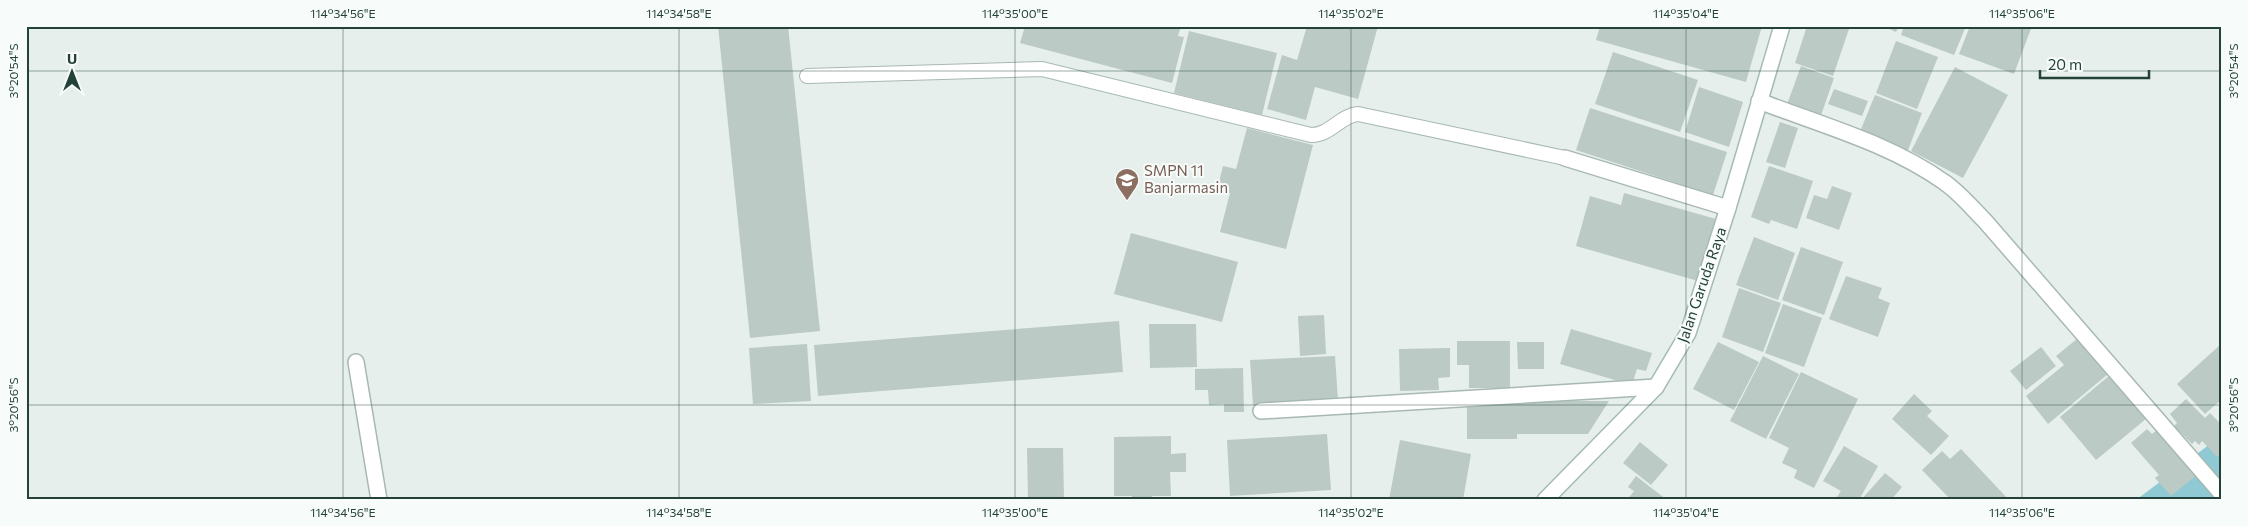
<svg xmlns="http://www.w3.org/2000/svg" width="2248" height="526" font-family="Commissioner,sans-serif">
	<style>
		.water { fill: #8ec9d4 }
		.building { fill: #bbcac4 }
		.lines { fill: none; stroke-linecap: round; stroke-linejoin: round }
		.lane-casing { stroke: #a8b8b2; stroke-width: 16 }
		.street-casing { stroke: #a8b8b2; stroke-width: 18 }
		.secondary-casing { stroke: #a4bbb3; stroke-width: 18 }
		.lane { stroke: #fff; stroke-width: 14 }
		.street { stroke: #fff; stroke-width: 15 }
		.secondary { stroke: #fff; stroke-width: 15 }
		.ticks { fill: none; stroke: #24423a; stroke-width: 1; stroke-opacity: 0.45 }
		.labels { text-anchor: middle; stroke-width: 4; stroke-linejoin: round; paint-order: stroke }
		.education-label { font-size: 15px; fill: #785e54; stroke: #f7fbf9; text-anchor: start }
		.street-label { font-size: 15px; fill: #24423a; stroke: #f7fbf9 }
		.neatline { fill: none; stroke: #24423a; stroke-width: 2 }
		.ticks-label { font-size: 12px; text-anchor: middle; fill: #24423a }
	</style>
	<rect width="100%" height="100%" fill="#e6efeb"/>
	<polygon class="water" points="2222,435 2222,500 2136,500"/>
	<g class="building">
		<polygon points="718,26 788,26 820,331 750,338"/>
		<polygon points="1025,26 1181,26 1178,36 1184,37 1172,83 1020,43"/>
		<polygon points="1307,26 1378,26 1358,99 1315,87 1306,120 1267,109 1282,55 1297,60"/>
		<polygon points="1600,26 1762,26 1746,82 1596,40"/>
		<polygon points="1807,26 1850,26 1833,76 1795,63"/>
		<polygon points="1883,26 1899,26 1896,32"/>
		<polygon points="1904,26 1966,26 1954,55 1901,35"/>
		<polygon points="1970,26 2032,26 2014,74 1959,54"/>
		<polygon points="1189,31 1277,53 1262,115 1174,93"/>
		<polygon points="1896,41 1938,57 1917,109 1876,93"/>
		<polygon points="1613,52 1698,80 1680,132 1595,104"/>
		<polygon points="1801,66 1834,78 1819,121 1785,110"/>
		<polygon points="1955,67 2008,95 1963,178 1911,151"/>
		<polygon points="1699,87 1743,102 1729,147 1685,132"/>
		<polygon points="1834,89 1868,101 1862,116 1828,104"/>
		<polygon points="1875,95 1922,113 1907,153 1859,134"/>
		<polygon points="1590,108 1727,152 1713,195 1576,150"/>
		<polygon points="1780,122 1798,128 1785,168 1766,162"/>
		<polygon points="1247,128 1313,145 1286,249 1220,232 1230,193 1217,190 1223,166 1236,169"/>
		<polygon points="1769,166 1813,181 1797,229 1771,220 1769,224 1751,217"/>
		<polygon points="1832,186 1852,193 1839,230 1806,218 1814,195 1827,199"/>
		<polygon points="1624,193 1716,219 1698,281 1576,246 1590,196 1621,205"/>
		<polygon points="1131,233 1238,262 1222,322 1114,294"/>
		<polygon points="1754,237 1795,253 1778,300 1736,285"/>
		<polygon points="1801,247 1843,262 1824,315 1782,300"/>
		<polygon points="1846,276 1882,288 1878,298 1890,303 1878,337 1829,319"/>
		<polygon points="1739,288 1781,303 1763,352 1722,337"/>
		<polygon points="1783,304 1822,318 1804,367 1765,353"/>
		<polygon points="1324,315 1326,354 1300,356 1298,316"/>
		<polygon points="1119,321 1123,372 818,396 814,345"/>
		<polygon points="1149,324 1196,324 1197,367 1150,368"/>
		<polygon points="1571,329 1652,353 1646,371 1637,369 1632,385 1560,364"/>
		<polygon points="2078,338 2108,374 2048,424 2026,396 2064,365 2056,356"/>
		<polygon points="1457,341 1510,341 1510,388 1469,388 1469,365 1457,365"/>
		<polygon points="1517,342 1544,342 1544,369 1518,369"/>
		<polygon points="1718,342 1759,362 1734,410 1693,389"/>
		<polygon points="807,344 811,401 753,404 749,348"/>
		<polygon points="2220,345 2222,399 2205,414 2177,384"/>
		<polygon points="2041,347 2056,366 2026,390 2010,371"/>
		<polygon points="1450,348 1450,377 1438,378 1439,390 1400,391 1399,349"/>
		<polygon points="1335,356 1338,401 1253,405 1250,360"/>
		<polygon points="1763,356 1799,374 1766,439 1730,421"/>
		<polygon points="1243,368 1244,412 1224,412 1224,404 1209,405 1208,390 1195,390 1195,369"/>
		<polygon points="1801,372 1858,399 1814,488 1794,478 1797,470 1782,463 1789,448 1769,438"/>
		<polygon points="2110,375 2146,419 2096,460 2060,417"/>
		<polygon points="1914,394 1932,411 1927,416 1949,436 1931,455 1892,419"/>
		<polygon points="2186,399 2205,418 2210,413 2222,425 2222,452 2217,457 2202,441 2199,445 2195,441 2192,444 2174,426 2177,423 2170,414"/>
		<polygon points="1467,401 1609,401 1588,434 1517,434 1517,439 1467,439"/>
		<polygon points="2147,429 2152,434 2157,430 2197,475 2171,496 2155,478 2159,475 2131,443"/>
		<polygon points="1327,434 1331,490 1230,496 1227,440"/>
		<polygon points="1171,436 1171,454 1186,453 1186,472 1170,472 1171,496 1152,496 1152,500 1132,500 1132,496 1114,496 1114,437"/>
		<polygon points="1400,440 1471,454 1463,500 1389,500"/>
		<polygon points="1640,442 1668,465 1651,485 1623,463"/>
		<polygon points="1844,446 1878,466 1859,500 1835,500 1841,491 1823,481"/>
		<polygon points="1027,448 1063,448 1064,500 1028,500"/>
		<polygon points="1961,449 2009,500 1951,500 1922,470 1942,451 1950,459"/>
		<polygon points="1885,473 1902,487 1891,500 1861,500"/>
		<polygon points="1636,476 1667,500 1627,500 1634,491 1628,487"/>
	</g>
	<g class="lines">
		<g class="lane-casing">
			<path id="lane" d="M807,76l235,-7 269,66c20,0 28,-19 47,-21l207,44"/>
		</g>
		<g class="street-casing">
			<g id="street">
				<path d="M1759,101c62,24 130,42 185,81 15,10 28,26 41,39l237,273"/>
				<polyline points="1565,158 1728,208"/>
				<polyline points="356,362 379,500"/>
				<polyline points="1261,411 1656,387"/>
			</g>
		</g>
		<g class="secondary-casing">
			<polyline id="secondary" points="1545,500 1656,387 1688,333 1728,208 1782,26"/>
		</g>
		<use href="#lane" class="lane"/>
		<use href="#street" class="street"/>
		<use href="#secondary" class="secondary"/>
	</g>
	<path class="ticks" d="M343,26v474M679,26v474M1015,26v474M1351,26v474M1686,26v474M2022,26v474M26,71h2196M26,405h2196"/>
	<defs>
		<g id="school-pin" transform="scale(1.25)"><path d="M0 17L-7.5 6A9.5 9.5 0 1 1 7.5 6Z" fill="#8d6e63" stroke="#f7fbf9"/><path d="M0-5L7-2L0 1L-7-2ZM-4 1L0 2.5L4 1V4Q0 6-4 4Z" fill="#fff"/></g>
	</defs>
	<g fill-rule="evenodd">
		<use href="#school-pin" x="1127" y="180"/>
	</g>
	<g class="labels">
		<g class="education-label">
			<text x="1144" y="176">SMPN 11<tspan x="1144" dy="17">Banjarmasin</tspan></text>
		</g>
		<g class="street-label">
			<text transform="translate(1702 285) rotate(-71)" y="5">Jalan Garuda Raya</text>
		</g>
	</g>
	<rect width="2248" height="526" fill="none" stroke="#f7fbf9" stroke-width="55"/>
	<g transform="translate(72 72)" stroke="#f7fbf9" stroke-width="4" paint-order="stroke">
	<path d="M0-4L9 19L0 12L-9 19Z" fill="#24423a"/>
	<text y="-8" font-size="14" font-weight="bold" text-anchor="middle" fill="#24423a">U</text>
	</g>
	<path d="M2040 70v8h109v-8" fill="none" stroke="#24423a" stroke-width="2.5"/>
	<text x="2048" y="70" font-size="15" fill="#24423a" stroke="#f7fbf9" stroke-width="4" paint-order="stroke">20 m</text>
	<rect x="28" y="28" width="2192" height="470" class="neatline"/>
	<g class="ticks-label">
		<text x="343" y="18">114°34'56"E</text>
		<text x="679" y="18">114°34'58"E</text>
		<text x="1015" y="18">114°35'00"E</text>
		<text x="1351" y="18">114°35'02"E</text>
		<text x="1686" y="18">114°35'04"E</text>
		<text x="2022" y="18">114°35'06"E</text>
		<text transform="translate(14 71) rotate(-90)" y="4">3°20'54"S</text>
		<text transform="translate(2234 71) rotate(-90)" y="4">3°20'54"S</text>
		<text transform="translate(14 405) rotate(-90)" y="4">3°20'56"S</text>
		<text transform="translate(2234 405) rotate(-90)" y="4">3°20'56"S</text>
		<text x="343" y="517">114°34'56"E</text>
		<text x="679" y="517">114°34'58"E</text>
		<text x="1015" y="517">114°35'00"E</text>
		<text x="1351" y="517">114°35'02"E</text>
		<text x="1686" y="517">114°35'04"E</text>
		<text x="2022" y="517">114°35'06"E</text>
	</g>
</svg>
